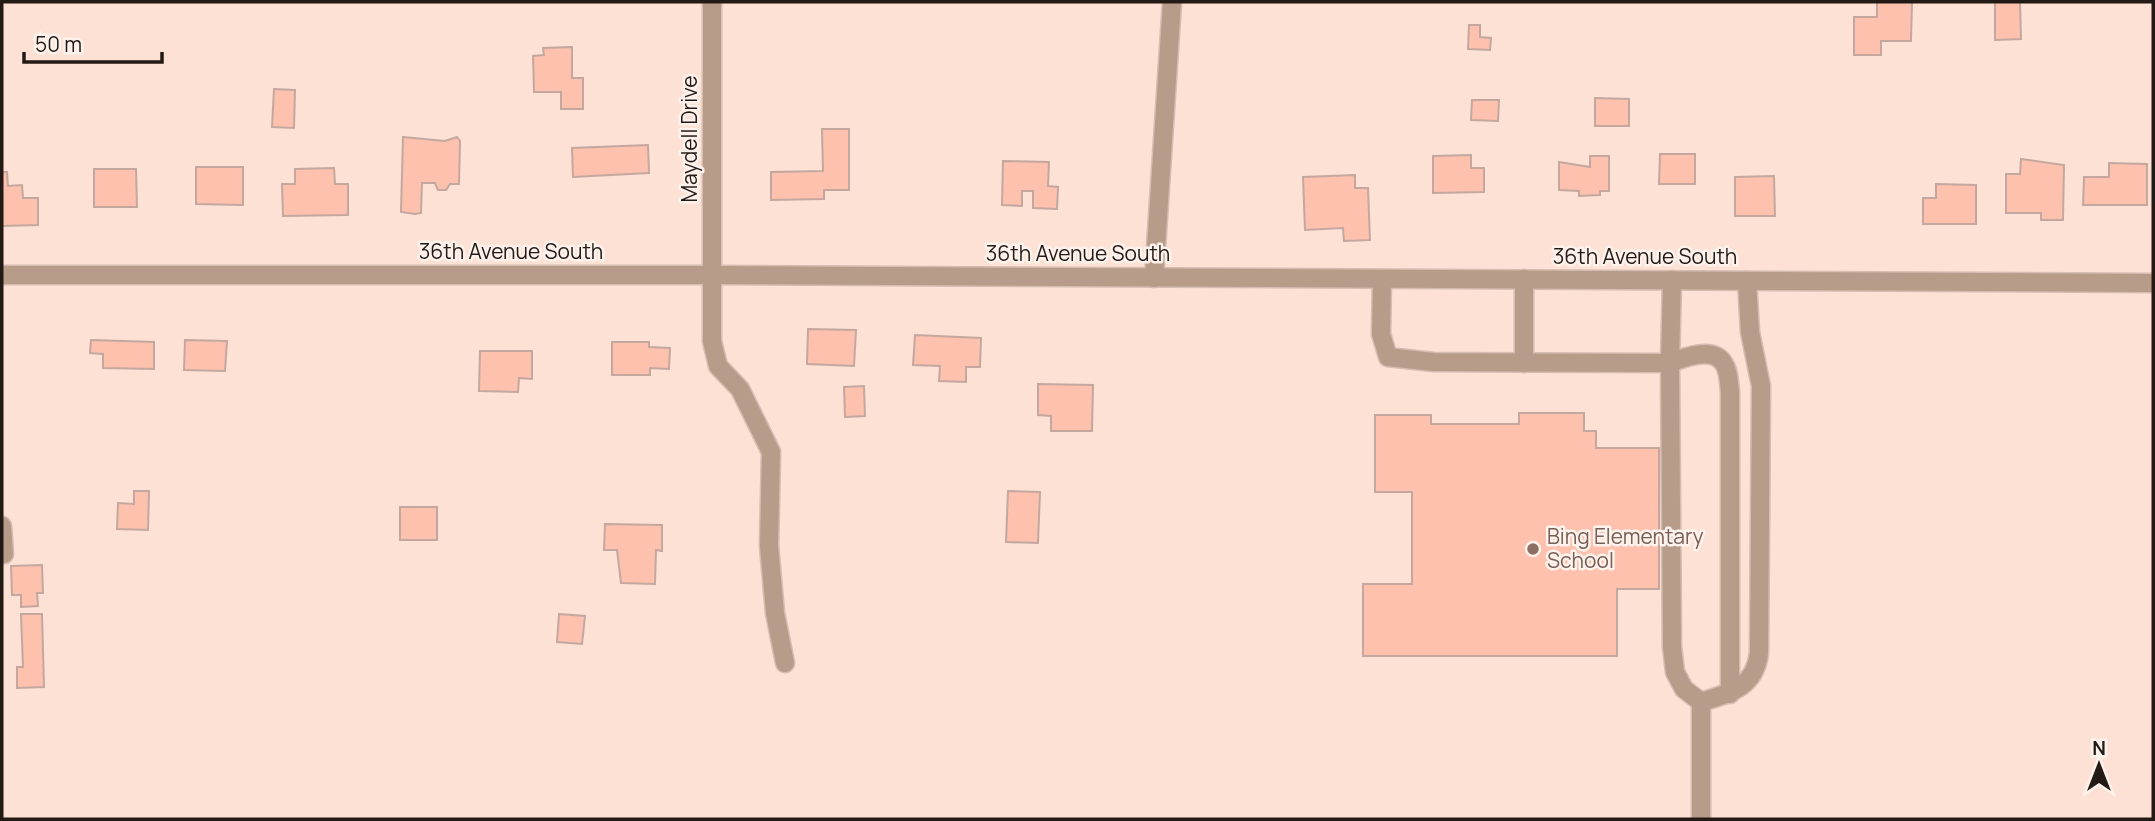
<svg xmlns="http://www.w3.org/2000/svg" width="2155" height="821" font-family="Manrope,sans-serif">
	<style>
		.building { fill: #fdc1ae; stroke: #c4a89f; stroke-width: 2 }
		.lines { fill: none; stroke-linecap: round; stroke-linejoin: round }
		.minor-casing { stroke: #d6bdb2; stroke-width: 21 }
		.minor { stroke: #b79c89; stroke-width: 18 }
		.education-dot { fill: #8d6e63; stroke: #fef2ed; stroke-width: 2.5 }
		.labels { text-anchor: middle; stroke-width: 5; stroke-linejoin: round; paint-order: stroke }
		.street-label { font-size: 21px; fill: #231a15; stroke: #fef2ed }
		.education-label { font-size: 21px; fill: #785e54; stroke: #fef2ed; text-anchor: start }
	</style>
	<rect width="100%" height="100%" fill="#fde1d4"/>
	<g class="building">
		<polygon points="1877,2 1912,2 1911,41 1881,41 1881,55 1854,55 1854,17 1877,17"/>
		<polygon points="1995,2 2020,2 2021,39 1995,40"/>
		<polygon points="1469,25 1480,25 1480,37 1491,38 1490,50 1468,49"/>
		<polygon points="572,47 572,78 583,78 583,109 561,109 561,92 534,92 533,56 544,55 543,48"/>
		<polygon points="274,89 295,90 294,128 272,127"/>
		<polygon points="1595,98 1629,99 1629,126 1595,126"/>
		<polygon points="1472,100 1499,100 1498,121 1471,120"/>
		<polygon points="822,129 849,129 849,190 824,190 824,199 771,200 771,172 823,171"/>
		<polygon points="403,137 445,141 457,137 460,141 459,184 450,184 446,190 438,190 435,183 422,183 421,213 415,214 401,212"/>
		<polygon points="648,145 649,173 573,177 572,148"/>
		<polygon points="1660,154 1695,154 1695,184 1659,184"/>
		<polygon points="1471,155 1471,168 1484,168 1484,192 1433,193 1433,156"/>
		<polygon points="1590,156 1609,156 1609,191 1600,191 1600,195 1579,196 1579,191 1559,190 1559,162 1590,167"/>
		<polygon points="2021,159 2064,165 2063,220 2041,220 2041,213 2006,213 2006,174 2020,174"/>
		<polygon points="1003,161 1049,162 1048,186 1058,187 1057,209 1033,208 1033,191 1022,191 1022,206 1002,205"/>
		<polygon points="2109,163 2147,164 2147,205 2083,205 2084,177 2109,177"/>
		<polygon points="196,167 243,167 243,205 196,204"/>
		<polygon points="334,168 335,184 348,184 348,215 283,216 282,184 295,184 295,169"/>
		<polygon points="94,169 136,169 137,207 94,207"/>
		<polygon points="2,172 7,172 8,186 22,185 23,198 38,198 38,225 2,226"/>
		<polygon points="1355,175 1355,188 1368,188 1370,240 1344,241 1343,228 1305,230 1303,177"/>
		<polygon points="1774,176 1775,216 1735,216 1735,177"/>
		<polygon points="1936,184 1976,185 1976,224 1923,224 1923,198 1936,198"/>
		<polygon points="808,329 856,330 854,366 807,364"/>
		<polygon points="915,335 981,338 980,367 966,367 966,382 939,381 940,366 913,365"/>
		<polygon points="91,340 154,342 154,369 103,368 103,354 90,353"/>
		<polygon points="185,340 227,341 225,371 184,370"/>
		<polygon points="612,342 649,342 649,347 670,348 669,369 650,368 650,375 612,375"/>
		<polygon points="480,351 532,351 532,379 519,378 518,392 479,391"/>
		<polygon points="1038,384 1093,385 1092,431 1051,431 1051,416 1038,415"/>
		<polygon points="864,386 865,416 845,417 844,387"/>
		<polygon points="1519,413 1584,413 1584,431 1596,431 1596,448 1659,448 1659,589 1617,589 1617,656 1363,656 1363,584 1412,584 1412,492 1375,492 1375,415 1431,415 1431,424 1519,424"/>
		<polygon points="134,491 149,491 148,530 117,529 118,503 134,504"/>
		<polygon points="1008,491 1040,492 1038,543 1006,542"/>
		<rect x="400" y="507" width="37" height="33"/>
		<polygon points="605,524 662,525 662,551 656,550 655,584 621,583 617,550 604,550"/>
		<polygon points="42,565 43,593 37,593 38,606 21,607 21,595 12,595 11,566"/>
		<polygon points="21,614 42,614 44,687 17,688 17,667 23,667"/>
		<polygon points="559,614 585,616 582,644 557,642"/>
	</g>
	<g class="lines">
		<g class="minor-casing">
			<g id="minor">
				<polyline points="712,2 712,341 718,366 740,389 771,452 769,546 775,613 785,663"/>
				<polyline points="2,275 714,275 2153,283"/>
				<polyline points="1154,278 1172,2"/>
				<polyline points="1382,279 1381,334 1388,357 1433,362 1670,363 1672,280"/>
				<polyline points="1524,363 1524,279"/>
				<polyline points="2,526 4,554"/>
				<path d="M1701,702c30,-9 54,-15 58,-49l2,-267 -11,-54 -3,-51"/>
				<path d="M1701,819v-117l-17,-13 -9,-17 -3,-25 -2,-284c15,-6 44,-17 54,1 5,7 5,20 6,28v302"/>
			</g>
		</g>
		<use href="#minor" class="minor"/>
	</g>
	<circle class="education-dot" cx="1533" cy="549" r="7"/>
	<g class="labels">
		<g class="street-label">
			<text transform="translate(690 139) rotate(-90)" y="7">Maydell Drive</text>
			<text x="511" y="259">36th Avenue South</text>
			<text x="1078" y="261">36th Avenue South</text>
			<text x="1645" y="264">36th Avenue South</text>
		</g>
		<g class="education-label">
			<text x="1547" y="544">Bing Elementary<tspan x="1547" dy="24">School</tspan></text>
		</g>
	</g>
	<rect width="2155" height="821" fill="none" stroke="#231a15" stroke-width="7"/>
	<g transform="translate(2099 765)" stroke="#fef2ed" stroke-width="5" paint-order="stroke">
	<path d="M0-5L12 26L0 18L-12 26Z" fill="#231a15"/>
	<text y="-10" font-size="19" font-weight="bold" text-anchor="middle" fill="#231a15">N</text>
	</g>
	<path d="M24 52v10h138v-10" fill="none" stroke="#231a15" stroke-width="3.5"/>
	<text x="35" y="52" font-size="21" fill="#231a15" stroke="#fef2ed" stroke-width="5" paint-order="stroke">50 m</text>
</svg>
